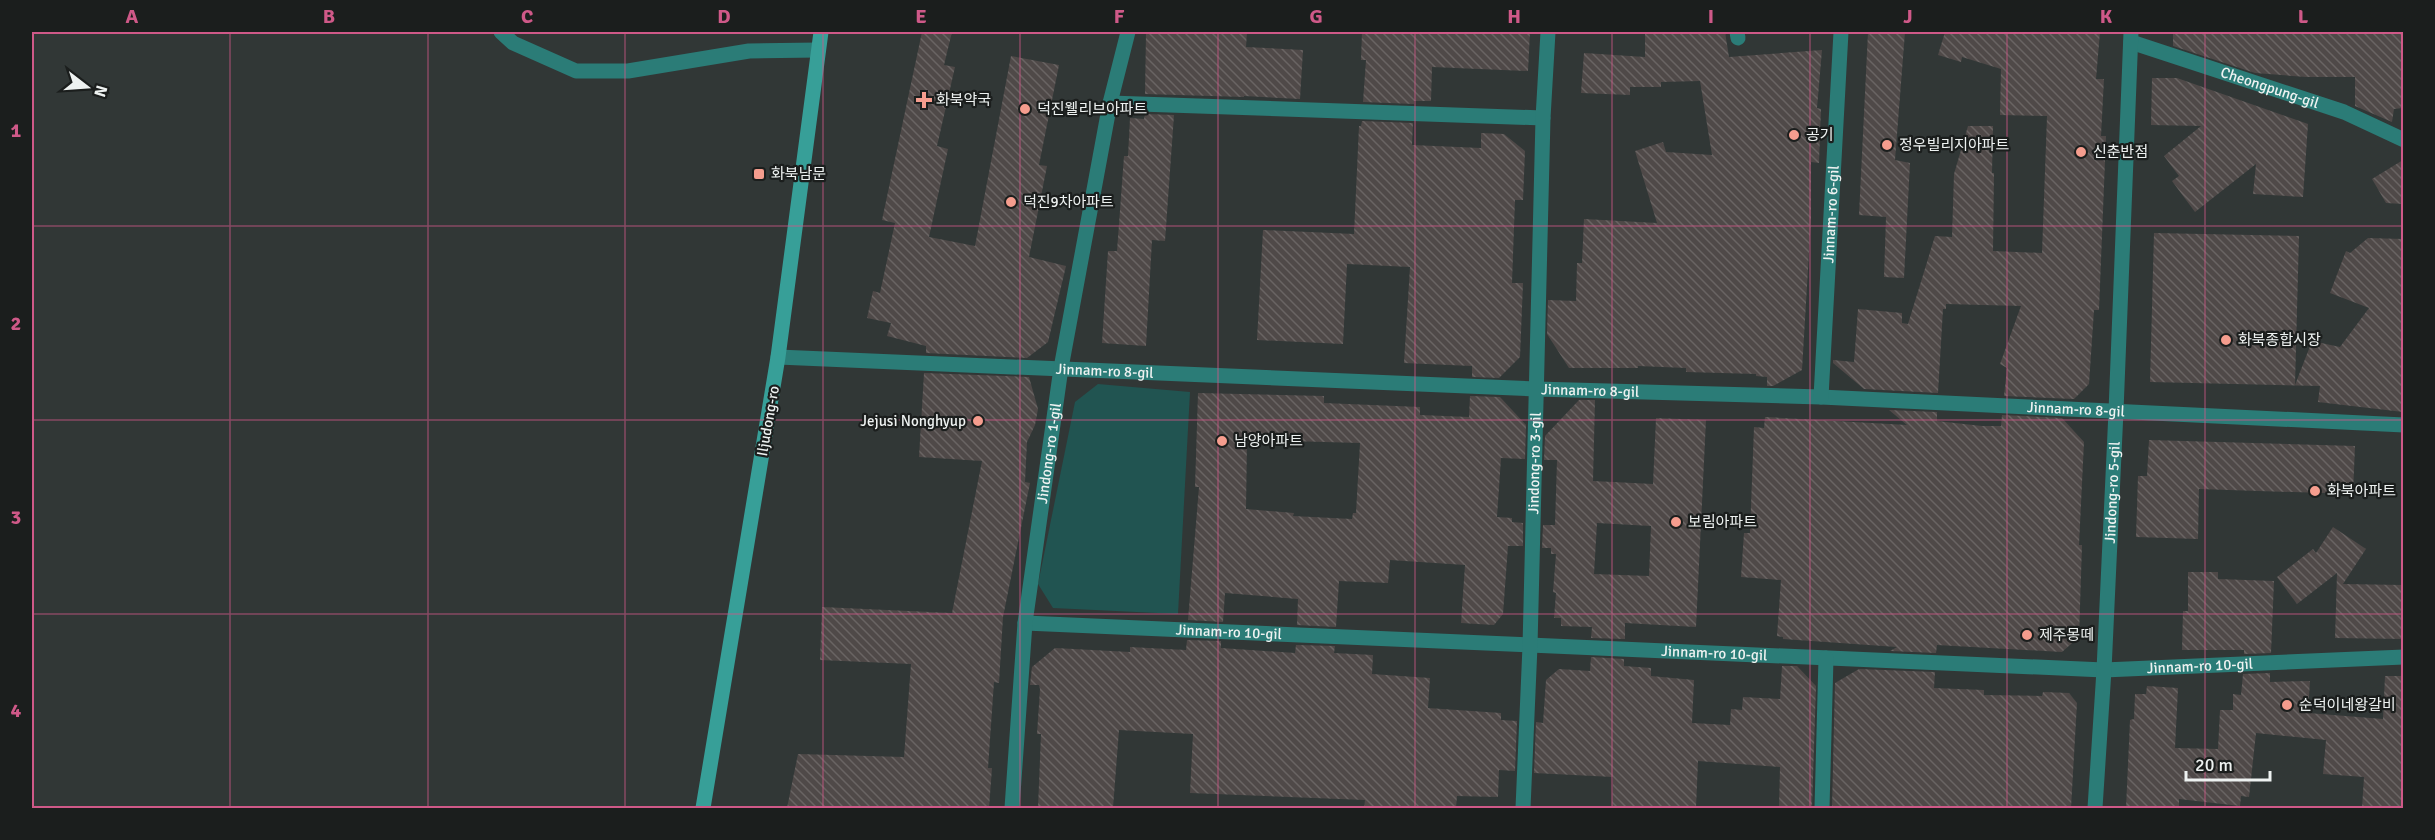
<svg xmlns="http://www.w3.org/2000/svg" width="2435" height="840" font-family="Signika,'Noto Sans KR',sans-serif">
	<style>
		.green { fill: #215451 }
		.building { fill: url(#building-back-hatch); fill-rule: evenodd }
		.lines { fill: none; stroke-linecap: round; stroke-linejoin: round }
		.service { stroke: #2b7c77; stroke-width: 15 }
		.minor { stroke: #2b7c77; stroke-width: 15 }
		.secondary { stroke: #379f98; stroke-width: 15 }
		.grid { fill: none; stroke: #cf5988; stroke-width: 1.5; stroke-opacity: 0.55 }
		.poi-dot { fill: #f59d8e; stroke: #1b1e1d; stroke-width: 2 }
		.labels { text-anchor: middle; stroke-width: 4.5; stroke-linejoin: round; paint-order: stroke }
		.street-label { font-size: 15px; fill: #eef2f1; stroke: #1b1e1d }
		.poi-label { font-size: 15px; fill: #eef2f1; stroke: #1b1e1d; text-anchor: start }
		.neatline { fill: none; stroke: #cf5988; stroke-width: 2 }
		.grid-label { font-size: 20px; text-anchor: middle; font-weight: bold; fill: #cf5988 }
	</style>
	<defs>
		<pattern id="building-back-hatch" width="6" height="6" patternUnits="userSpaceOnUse" patternTransform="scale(1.5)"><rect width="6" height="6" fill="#4f4948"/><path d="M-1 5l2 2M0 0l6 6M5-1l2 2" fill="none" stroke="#696463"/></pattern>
	</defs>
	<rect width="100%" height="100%" fill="#313736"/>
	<polygon class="green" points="1098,384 1190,392 1178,614 1053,608 1038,584 1075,402"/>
	<g class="building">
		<polygon points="922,32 952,32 944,65 955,67 937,146 948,149 929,237 975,246 1011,56 1059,65 1039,165 1047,166 1029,257 1066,266 1048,342 1027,358 926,353 926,346 887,336 891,323 867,318 873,291 880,293 895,223 882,220"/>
		<polygon points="1155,32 1247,32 1246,47 1303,50 1300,99 1244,96 1244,97 1145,94 1146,33 1155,34"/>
		<polygon points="1362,32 1530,32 1528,71 1432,67 1431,101 1414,101 1414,104 1363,102 1366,60 1361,60"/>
		<polygon points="1645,32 1725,32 1729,57 1822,50 1817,108 1821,109 1819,163 1811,162 1811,219 1802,370 1773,386 1767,386 1767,377 1756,376 1756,374 1686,372 1686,368 1638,366 1638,368 1569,368 1547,334 1548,300 1576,301 1577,263 1582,263 1584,219 1657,223 1635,151 1663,142 1666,152 1712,155 1700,81 1661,82 1661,87 1630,87 1630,95 1581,93 1584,53 1645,57"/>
		<polygon points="1868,32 1905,32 1895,160 1910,163 1904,278 1884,277 1886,217 1859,215"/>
		<polygon points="1945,32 2100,32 2096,79 2104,79 2101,136 2106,136 2099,310 2094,310 2089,384 2074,399 2004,396 2007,368 2000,364 2021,306 1946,304 1946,309 1943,309 1938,393 1864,389 1833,363 1833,360 1854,362 1858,309 1902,313 1902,323 1908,324 1935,236 1952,237 1954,174 1968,126 1993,126 1992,173 1994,173 1993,251 2042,253 2047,116 2000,115 2001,69 1962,57 1961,62 1938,55"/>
		<polygon points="2173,32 2403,32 2403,108 2394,109 2392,122 2355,106 2355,77 2306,77 2255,73 2173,46"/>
		<polygon points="2152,78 2177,78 2308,124 2303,197 2253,194 2256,164 2195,212 2172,181 2179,176 2164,156 2201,126 2151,125"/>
		<polygon points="1145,114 1174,115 1165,241 1152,240 1146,346 1102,343 1108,251 1117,251 1124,156 1128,156 1130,118 1144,119"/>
		<polygon points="1362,121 1413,123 1412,145 1481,148 1481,133 1504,134 1525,151 1523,200 1515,200 1512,283 1523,283 1520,357 1499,378 1472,377 1472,366 1404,363 1410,267 1347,264 1343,344 1257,340 1263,230 1354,234 1359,126 1361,126"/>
		<polygon points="2403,160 2403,204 2386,203 2372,179"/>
		<polygon points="2154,233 2299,236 2295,385 2312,341 2340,347 2369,308 2330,293 2346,251 2350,253 2368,238 2403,239 2403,412 2318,402 2320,386 2150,382"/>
		<polygon points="924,373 1029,377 1038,409 1035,425 1027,442 1025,482 1030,483 1003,617 999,683 994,682 988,768 992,768 989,808 787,808 798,754 904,757 911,664 820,660 822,607 952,613 982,461 919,457"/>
		<path d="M1198,393l126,3v7l96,4v8l49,2 1,-21 30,1 26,28 -1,34 -24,-1 -4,59 15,1v4l11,1v23h-15l-5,68 -9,11 -33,-2 4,-58 -75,-5 -2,23 -49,-2 -3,46 -39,-2 1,-26 -73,-6 -2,29 -35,-2 11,-133h-4zM1247,440l113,3 -4,70h-3l-1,6 -59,-3 1,-3 -48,-4z"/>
		<path d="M1579,400h16l-2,81 60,3 3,-66 50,2 -10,207 -71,-4v16l-34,-1 1,-11 -31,-1v-8h-7l2,-25 -3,-1 3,-38h-5v-6h-9l1,-23h12l2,-65h-13l1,-24zM1597,523l54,3 -2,50 -55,-2z"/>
		<polygon points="1889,410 1937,412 1937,421 1982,426 2001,426 2002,415 2062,418 2084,442 2079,545 2082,545 2079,637 2062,652 1937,645 1936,653 1890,651 1897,647 1783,639 1783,637 1777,636 1781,580 1741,577 1744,533 1750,533 1754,427 1764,428 1765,417 1907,425"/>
		<polygon points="2149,440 2355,446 2353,494 2199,489 2198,539 2136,537 2138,476 2147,476"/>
		<polygon points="2333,527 2366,549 2343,584 2403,585 2403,639 2335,638 2337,573 2297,604 2277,577 2313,549 2316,553"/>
		<polygon points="2188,572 2218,572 2218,579 2274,581 2271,653 2244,654 2244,650 2182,650 2183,611 2188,611"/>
		<polygon points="1187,640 1221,641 1221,648 1295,653 1296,645 1335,646 1334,653 1373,655 1372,674 1430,678 1428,708 1501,713 1501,720 1517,721 1515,771 1499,770 1498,797 1457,796 1456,808 1364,808 1365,800 1190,793 1193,734 1119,730 1113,808 1038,808 1041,734 1037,734 1040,689 1039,685 1030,685 1032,667 1055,648 1130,652 1130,647 1186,650"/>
		<polygon points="1591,657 1624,659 1624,666 1651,668 1651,676 1694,680 1692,723 1730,725 1731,709 1742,710 1743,697 1780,699 1782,666 1797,666 1816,686 1812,808 1779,808 1780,767 1698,761 1696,808 1612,808 1613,777 1534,773 1536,722 1543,723 1546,680 1559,669 1590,671"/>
		<polygon points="1859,669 1935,672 1934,688 1984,690 1984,695 2042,696 2043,692 2069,693 2077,703 2071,808 1832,808 1835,683"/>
		<polygon points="2270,673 2270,682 2310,681 2308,713 2383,719 2385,676 2403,676 2403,808 2362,808 2364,777 2323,774 2326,740 2256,733 2249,797 2241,796 2240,806 2179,799 2179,808 2126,808 2130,720 2134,719 2135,694 2146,694 2147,686 2178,688 2175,748 2218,749 2220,710 2233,710 2233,694 2241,695 2243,674"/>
	</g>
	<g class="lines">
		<polyline class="service" points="1737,32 1738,38"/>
		<g class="minor">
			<polyline points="501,32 513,43 576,71 628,71 749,51 818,50"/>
			<path id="s1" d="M2131,42l213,70 60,28"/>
			<polyline points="1110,103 1543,118"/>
			<path id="s2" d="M778,357l758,32 285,8 583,28"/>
			<path id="s3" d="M1821,397l20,-365"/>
			<path id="s4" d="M1025,623l1079,47 300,-13"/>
			<path id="s5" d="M1012,808l13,-185 36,-255 49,-265 18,-71"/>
			<path id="s6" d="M1523,808l7,-162 13,-528 5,-86"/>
			<polyline points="1822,808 1826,658"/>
			<path id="s7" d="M2095,808l9,-138 12,-259 15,-379"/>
		</g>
		<polyline class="secondary" points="703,808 778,357 821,32"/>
	</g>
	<path class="grid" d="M230,32v776M428,32v776M625,32v776M823,32v776M1020,32v776M1218,32v776M1415,32v776M1612,32v776M1810,32v776M2007,32v776M2205,32v776M32,226h2372M32,420h2372M32,614h2372"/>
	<g class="poi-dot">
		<path d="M921 91h6v6h6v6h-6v6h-6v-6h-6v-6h6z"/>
		<circle cx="1025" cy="109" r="6"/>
		<circle cx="1794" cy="135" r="6"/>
		<circle cx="1887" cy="145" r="6"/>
		<circle cx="2081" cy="152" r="6"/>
		<rect x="753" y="168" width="12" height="12" rx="3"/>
		<circle cx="1011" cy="202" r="6"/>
		<circle cx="2226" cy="340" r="6"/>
		<circle cx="978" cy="421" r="6"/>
		<circle cx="1222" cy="441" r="6"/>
		<circle cx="2315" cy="491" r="6"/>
		<circle cx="1676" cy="522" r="6"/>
		<circle cx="2027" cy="635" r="6"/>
		<circle cx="2287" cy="705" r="6"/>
	</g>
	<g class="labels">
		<g class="street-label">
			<text dy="5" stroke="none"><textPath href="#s1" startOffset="146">Cheongpung-gil</textPath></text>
			<text dy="5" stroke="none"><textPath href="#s3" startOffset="183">Jinnam-ro 6-gil</textPath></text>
			<text dy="5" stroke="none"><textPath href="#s2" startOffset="327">Jinnam-ro 8-gil</textPath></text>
			<text dy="5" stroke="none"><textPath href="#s2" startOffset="813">Jinnam-ro 8-gil</textPath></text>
			<text dy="5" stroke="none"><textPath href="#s2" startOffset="1299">Jinnam-ro 8-gil</textPath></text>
			<text transform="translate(768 421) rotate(-80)" y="5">Iljudong-ro</text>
			<text dy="5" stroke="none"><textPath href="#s5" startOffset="357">Jindong-ro 1-gil</textPath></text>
			<text dy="5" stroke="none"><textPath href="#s6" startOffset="345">Jindong-ro 3-gil</textPath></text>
			<text dy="5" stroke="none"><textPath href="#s7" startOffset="316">Jindong-ro 5-gil</textPath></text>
			<text dy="5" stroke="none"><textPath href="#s4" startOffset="204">Jinnam-ro 10-gil</textPath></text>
			<text dy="5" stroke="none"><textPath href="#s4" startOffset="690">Jinnam-ro 10-gil</textPath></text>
			<text dy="5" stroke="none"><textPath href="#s4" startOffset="1176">Jinnam-ro 10-gil</textPath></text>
		</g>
		<g class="poi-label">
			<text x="936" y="105">화북약국</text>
			<text x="1037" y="114">덕진웰리브아파트</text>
			<text x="1806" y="140">공기</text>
			<text x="1899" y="150">정우빌리지아파트</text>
			<text x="2093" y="157">신춘반점</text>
			<text x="771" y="179">화북남문</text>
			<text x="1023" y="207">덕진9차아파트</text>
			<text x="2238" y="345">화북종합시장</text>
			<text x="966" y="426" text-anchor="end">Jejusi Nonghyup</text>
			<text x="1234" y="446">남양아파트</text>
			<text x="2327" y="496">화북아파트</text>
			<text x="1688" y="527">보림아파트</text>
			<text x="2039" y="640">제주몽떼</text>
			<text x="2299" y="710">순덕이네왕갈비</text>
		</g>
	</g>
	<rect width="2435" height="840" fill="none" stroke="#1b1e1d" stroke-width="66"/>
	<g transform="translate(87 87) rotate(107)" stroke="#1b1e1d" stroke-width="4.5" paint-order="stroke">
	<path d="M0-4.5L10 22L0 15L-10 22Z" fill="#eef2f1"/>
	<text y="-9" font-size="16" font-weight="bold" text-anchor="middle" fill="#eef2f1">N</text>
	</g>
	<path d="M2186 771v9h84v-9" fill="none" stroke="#eef2f1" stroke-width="3"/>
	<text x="2195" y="771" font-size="18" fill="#eef2f1" stroke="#1b1e1d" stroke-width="4.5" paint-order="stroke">20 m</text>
	<rect x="33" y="33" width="2369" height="774" class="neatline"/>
	<g class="grid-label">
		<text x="132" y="23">A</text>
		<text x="329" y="23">B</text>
		<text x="527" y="23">C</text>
		<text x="724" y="23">D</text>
		<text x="921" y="23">E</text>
		<text x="1119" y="23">F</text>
		<text x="1316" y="23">G</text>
		<text x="1514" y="23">H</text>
		<text x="1711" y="23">I</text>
		<text x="1908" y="23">J</text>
		<text x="2106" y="23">K</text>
		<text x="2303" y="23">L</text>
		<text x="16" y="137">1</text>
		<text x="16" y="330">2</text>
		<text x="16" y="524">3</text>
		<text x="16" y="717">4</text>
	</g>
</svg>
